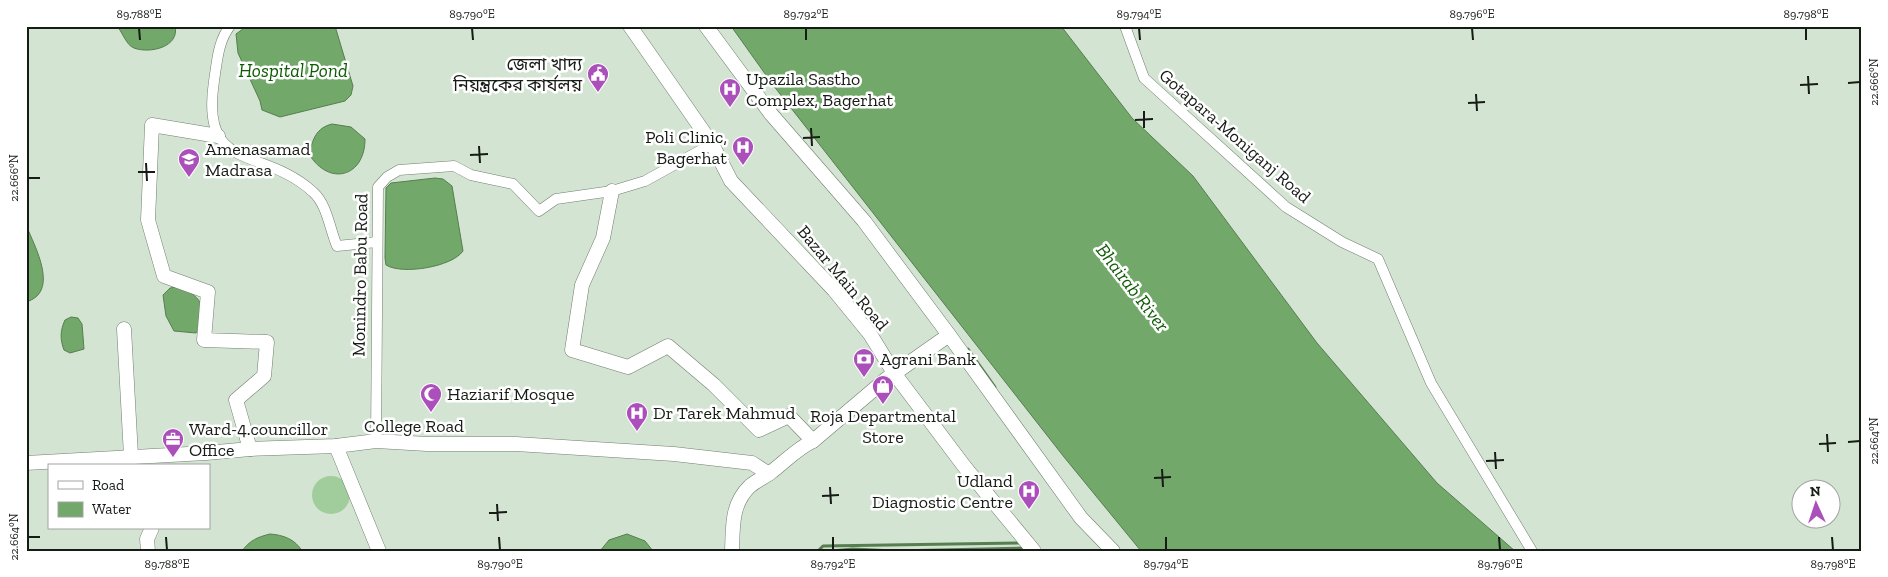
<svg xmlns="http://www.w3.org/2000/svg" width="1888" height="577" font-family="'Zilla Slab','Noto Sans Bengali',serif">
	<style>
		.green { fill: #a1cc9b }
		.water { fill: #72a86a; stroke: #567e50 }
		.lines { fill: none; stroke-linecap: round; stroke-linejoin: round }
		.stream { stroke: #567e50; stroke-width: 3 }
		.street-casing { stroke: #717f6f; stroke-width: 11 }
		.secondary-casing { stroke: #717f6f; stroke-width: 15 }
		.street { stroke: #fff; stroke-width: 10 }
		.secondary { stroke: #fff; stroke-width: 14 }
		.ticks { fill: none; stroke: #161b15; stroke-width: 2 }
		.labels { text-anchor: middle; stroke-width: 5; stroke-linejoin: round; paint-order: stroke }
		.poi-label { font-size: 18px; fill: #161b15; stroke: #fff; text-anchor: start }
		.street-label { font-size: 18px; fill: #161b15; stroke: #fff }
		.water-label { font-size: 19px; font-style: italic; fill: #0d5c02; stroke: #fff }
		.neatline { fill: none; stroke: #161b15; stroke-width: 2 }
		.ticks-label { font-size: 12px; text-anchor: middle; fill: #161b15 }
	</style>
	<rect width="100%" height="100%" fill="#d4e4d2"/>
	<circle class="green" cx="331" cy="495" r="19"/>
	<g class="water">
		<path d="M117,26h58c5,21 -25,28 -41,22 -8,-3 -11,-15 -17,-22z"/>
		<polygon points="247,26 335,26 353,86 351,95 345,101 288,115 280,117 262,110 260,101 238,53 236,34"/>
		<polygon points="731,26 1061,26 1132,118 1193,176 1317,343 1437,483 1515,551 1141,551 1064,457 773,85"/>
		<path d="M332,124l19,3 14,12c0,38 -36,48 -56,15 4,-15 7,-26 23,-30z"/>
		<path d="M435,178l8,1 9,7 11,65c-11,16 -61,24 -77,14l-1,-7 1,-70 5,-5z"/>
		<path d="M26,225c9,22 34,67 0,77z"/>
		<path d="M177,287c16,6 28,12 24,31 -1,6 -1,11 -5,15l-22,-2 -8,-15 -3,-21 7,-7z"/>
		<path d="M71,317l7,1 4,6 2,25 -14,4 -6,-3c-4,-11 -4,-19 1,-30z"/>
		<path d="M270,534c13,1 25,5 32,17h-60c8,-11 16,-14 28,-17z"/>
		<polygon points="627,534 645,541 653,551 600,551 609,540"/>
	</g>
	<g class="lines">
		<g class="stream">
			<polyline points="968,349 995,387"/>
			<polyline points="818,551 823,546 1020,543"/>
			<polyline points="832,551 853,549 894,551 1026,548"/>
		</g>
		<g class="street-casing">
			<g id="street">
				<path d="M230,26c-12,15 -13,36 -16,55 -14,94 48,64 99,111 14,12 17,38 24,54l40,-4"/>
				<polyline points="1125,26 1144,78 1286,207 1342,242 1378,259 1431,383 1532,551"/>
				<polyline points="376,441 378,187 387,177 399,170 454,166 471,175 513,184 539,211 556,199 612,191 645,181 712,144"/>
			</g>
		</g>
		<g class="secondary-casing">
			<g id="secondary">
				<polyline points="630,26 712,144 731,181 834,290 870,334 894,373 964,466 1034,551"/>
				<polyline points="706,26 771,114 864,221 949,335 1081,518 1113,551"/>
				<polyline points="218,136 152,125 148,220 164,276 208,292 204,340 267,342 264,376 236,400 250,449"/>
				<polyline points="612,191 603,238 582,285 572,350 628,367 668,346 714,385 759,430 789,416 813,441"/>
				<polyline points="124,329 131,456"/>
				<polyline points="336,446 379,551"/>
				<polyline points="26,463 206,453 250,449 336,446 376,441 427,444 516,444 674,454 752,463 769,474"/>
				<polyline points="148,551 147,539 152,528"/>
				<path d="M732,551c1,-24 -1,-47 18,-65 6,-5 13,-8 20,-13 15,-11 26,-24 43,-32l72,-61 64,-45"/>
			</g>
		</g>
		<use href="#street" class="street"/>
		<use href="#secondary" class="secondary"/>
	</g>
	<path class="ticks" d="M139,28l1,12M472,28l1,12M806,28v12M1139,28l1,12M1472,28l1,12M1806,28v12M1808,76l1,18M1848,83l12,-1M1800,85l18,-1M1476,94l1,17M1468,103l17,-1M1144,111v17M1135,120l18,-1M811,128l1,18M803,138l17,-1M479,146l1,17M470,155l18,-1M146,163l1,18M138,172h17M28,178h12M1827,434l1,18M1848,442l12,-1M1819,444l17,-1M1495,452l1,17M1486,461l18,-1M1162,469l1,18M1154,478l17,-1M830,487l1,17M822,496l17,-1M497,504l1,17M489,513l18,-1M28,537h12M166,537l1,13M499,537l1,13M833,537v13M1166,537v13M1499,537l1,13M1832,537l1,13"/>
	<defs>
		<g id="civic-pin" transform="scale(1.125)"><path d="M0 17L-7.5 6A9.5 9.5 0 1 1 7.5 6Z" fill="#ab50bb" stroke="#fff"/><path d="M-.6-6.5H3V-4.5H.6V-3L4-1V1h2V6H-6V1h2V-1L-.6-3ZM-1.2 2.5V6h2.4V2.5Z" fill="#fff"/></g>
		<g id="hospital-pin" transform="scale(1.125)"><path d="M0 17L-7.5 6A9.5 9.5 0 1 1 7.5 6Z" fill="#ab50bb" stroke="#fff"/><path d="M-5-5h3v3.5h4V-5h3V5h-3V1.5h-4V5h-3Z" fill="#fff"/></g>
		<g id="school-pin" transform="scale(1.125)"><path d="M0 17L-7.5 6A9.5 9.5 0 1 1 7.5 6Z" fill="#ab50bb" stroke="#fff"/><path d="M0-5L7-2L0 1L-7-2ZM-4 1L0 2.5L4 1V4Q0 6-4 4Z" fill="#fff"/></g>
		<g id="bank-pin" transform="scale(1.125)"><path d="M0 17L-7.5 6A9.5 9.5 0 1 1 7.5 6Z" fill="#ab50bb" stroke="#fff"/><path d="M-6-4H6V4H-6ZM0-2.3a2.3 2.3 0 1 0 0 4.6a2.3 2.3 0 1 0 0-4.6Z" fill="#fff"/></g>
		<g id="shop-pin" transform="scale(1.125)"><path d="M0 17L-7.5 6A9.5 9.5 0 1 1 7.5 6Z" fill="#ab50bb" stroke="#fff"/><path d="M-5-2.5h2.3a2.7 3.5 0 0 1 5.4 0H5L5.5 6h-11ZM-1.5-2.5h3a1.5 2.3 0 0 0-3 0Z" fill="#fff"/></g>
		<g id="mosque-pin" transform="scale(1.125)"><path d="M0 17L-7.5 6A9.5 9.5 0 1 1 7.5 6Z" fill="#ab50bb" stroke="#fff"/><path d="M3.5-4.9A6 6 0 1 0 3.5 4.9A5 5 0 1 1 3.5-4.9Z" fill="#fff"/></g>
		<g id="office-pin" transform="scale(1.125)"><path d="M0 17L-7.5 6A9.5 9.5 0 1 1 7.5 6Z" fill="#ab50bb" stroke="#fff"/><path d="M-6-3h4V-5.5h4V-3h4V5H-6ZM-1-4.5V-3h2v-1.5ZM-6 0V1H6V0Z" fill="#fff"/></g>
	</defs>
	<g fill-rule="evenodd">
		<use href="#civic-pin" x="598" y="74"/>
		<use href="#hospital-pin" x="730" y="89"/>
		<use href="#hospital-pin" x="743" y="147"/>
		<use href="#school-pin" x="189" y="159"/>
		<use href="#bank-pin" x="864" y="359"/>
		<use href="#shop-pin" x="883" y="386"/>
		<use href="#mosque-pin" x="431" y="394"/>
		<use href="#hospital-pin" x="637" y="413"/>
		<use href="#office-pin" x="173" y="439"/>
		<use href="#hospital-pin" x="1029" y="491"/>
	</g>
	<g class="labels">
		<g class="poi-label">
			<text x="582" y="70" text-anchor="end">জেলা খাদ্য<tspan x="582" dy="21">নিয়ন্ত্রকের কার্যলয়</tspan></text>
			<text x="746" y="85">Upazila Sastho<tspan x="746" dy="21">Complex, Bagerhat</tspan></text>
			<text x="727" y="143" text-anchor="end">Poli Clinic,<tspan x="727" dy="21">Bagerhat</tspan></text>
			<text x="205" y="155">Amenasamad<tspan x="205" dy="21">Madrasa</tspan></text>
			<text x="880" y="365">Agrani Bank</text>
			<text x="447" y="400">Haziarif Mosque</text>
			<text x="653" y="419">Dr Tarek Mahmud</text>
			<text x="883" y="422" text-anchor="middle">Roja Departmental<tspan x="883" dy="21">Store</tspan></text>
			<text x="189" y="435">Ward-4.councillor<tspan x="189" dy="21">Office</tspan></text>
			<text x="1013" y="487" text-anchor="end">Udland<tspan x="1013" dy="21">Diagnostic Centre</tspan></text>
		</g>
		<g class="street-label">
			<text transform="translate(1235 136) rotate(41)" y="6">Gotapara-Moniganj Road</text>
			<text transform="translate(360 275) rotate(-89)" y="6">Monindro Babu Road</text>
			<text transform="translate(843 278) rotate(50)" y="6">Bazar Main Road</text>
			<text x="414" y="432">College Road</text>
		</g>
		<g class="water-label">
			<text x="293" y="77">Hospital Pond</text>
			<text transform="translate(1133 287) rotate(52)" y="7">Bhairab River</text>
		</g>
	</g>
	<rect width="1888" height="577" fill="none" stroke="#ffffff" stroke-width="55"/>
	<rect x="48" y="464" width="162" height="65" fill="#ffffff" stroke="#a2a4a1"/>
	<rect x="58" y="481" width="25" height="8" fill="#ffffff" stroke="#a2a4a1"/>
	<text x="92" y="490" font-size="15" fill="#161b15">Road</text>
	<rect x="58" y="502" width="25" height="15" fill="#72a86a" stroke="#a2a4a1"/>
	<text x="92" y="514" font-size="15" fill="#161b15">Water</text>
	<g transform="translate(1816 504) rotate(357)"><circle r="24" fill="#ffffff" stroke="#a2a4a1"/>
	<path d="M0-4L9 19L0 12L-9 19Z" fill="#ab50bb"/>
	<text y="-8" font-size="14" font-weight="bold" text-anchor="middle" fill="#161b15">N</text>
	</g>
	<rect x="28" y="28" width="1832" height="522" class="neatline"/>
	<g class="ticks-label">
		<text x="139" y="18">89.788°E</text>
		<text x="472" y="18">89.790°E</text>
		<text x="806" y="18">89.792°E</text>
		<text x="1139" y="18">89.794°E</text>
		<text x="1472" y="18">89.796°E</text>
		<text x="1806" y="18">89.798°E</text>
		<text transform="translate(1874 82) rotate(-90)" y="4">22.666°N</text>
		<text transform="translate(14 178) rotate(-90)" y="4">22.666°N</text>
		<text transform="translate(1874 441) rotate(-90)" y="4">22.664°N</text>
		<text transform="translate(14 537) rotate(-90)" y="4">22.664°N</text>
		<text x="167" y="568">89.788°E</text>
		<text x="500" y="568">89.790°E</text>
		<text x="833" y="568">89.792°E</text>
		<text x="1166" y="568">89.794°E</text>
		<text x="1500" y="568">89.796°E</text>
		<text x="1833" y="568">89.798°E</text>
	</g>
</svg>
